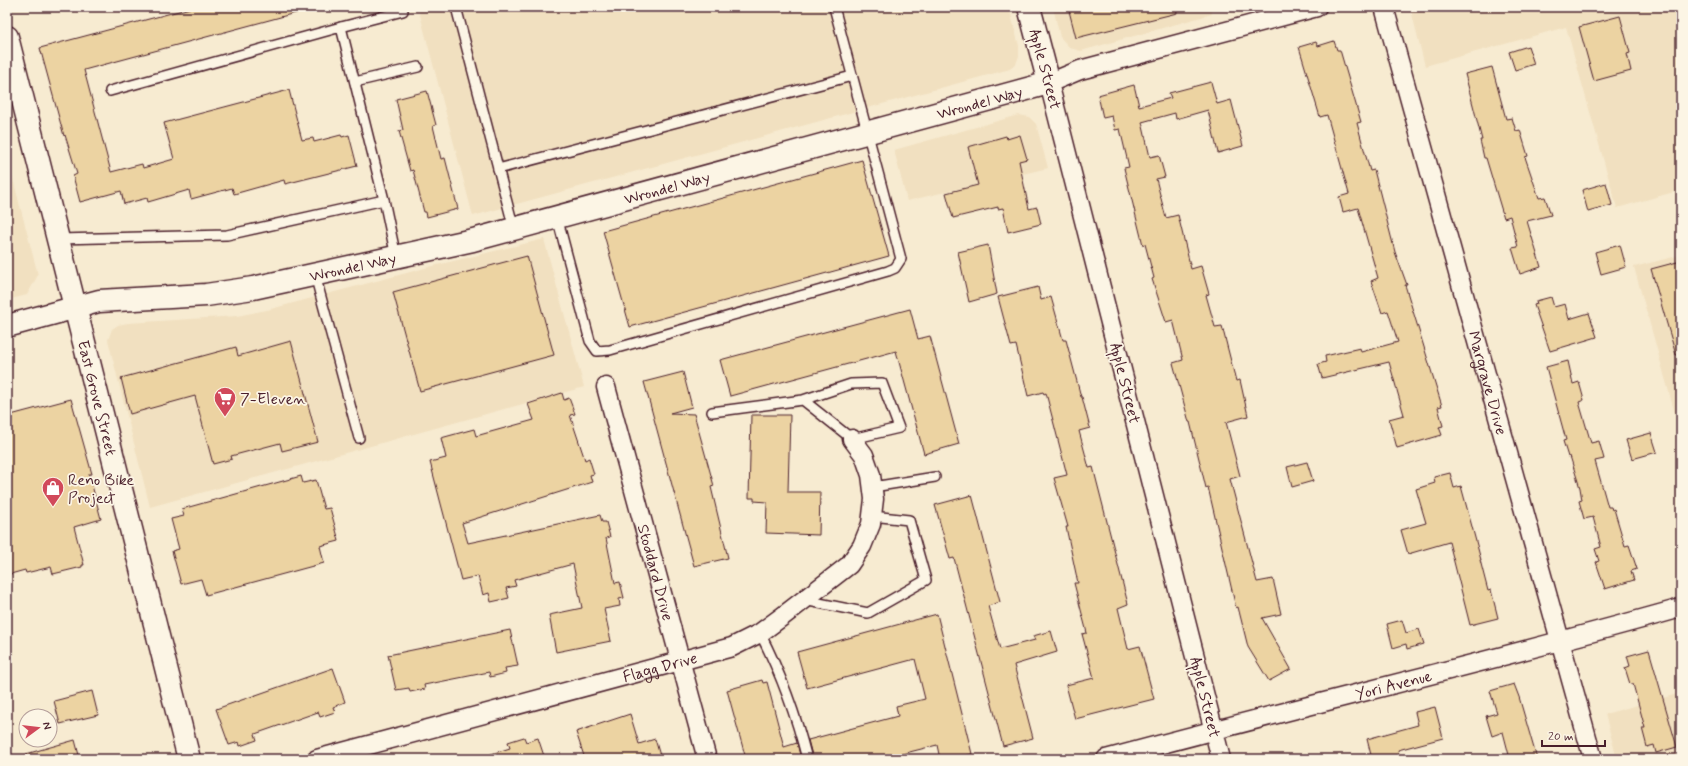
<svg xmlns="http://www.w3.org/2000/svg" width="1688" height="766" font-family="Mynerve,sans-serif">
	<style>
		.built { fill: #f1e0c0 }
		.building { fill: #ecd3a2; stroke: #4a1f2b }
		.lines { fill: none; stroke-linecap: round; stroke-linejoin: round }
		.service-casing { stroke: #4a1f2b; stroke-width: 12 }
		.minor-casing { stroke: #4a1f2b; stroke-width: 21 }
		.tertiary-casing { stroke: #4a1f2b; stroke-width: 25 }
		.service { stroke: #fcf5e5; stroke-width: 9 }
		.minor { stroke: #fcf5e5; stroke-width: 18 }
		.tertiary { stroke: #fcf5e5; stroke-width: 22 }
		.labels { text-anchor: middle; stroke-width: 3.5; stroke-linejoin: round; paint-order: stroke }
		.street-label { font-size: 16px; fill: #4a1f2b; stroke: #fcf5e5 }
		.poi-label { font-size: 16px; fill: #4a1f2b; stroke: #fcf5e5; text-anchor: start }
	</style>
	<rect width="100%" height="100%" fill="#f7ebd1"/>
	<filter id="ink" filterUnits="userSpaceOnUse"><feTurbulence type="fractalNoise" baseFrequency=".025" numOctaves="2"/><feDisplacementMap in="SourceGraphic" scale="8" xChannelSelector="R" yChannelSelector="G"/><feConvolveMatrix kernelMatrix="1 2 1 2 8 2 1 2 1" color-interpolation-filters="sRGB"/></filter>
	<g filter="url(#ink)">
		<g class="built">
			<polygon points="418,7 1009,7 1019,46 1019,56 1016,64 1010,69 473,216"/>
			<polygon points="1053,7 1210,7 1212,14 1081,51 1070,48 1060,37"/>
			<polygon points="1412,7 1681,7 1681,190 1617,208 1566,27 1425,66 1411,10"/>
			<polygon points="1019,115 1029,117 1036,124 1048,168 907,201 894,150"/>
			<polygon points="7,164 9,164 38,275 27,295 7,300"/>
			<polygon points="544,239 584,387 150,507 108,340 112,329 118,325 128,323 237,316 267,310 429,267"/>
			<polygon points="1681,255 1681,435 1634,267"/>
			<polygon points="1681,693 1681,759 1617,759 1605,714"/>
		</g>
		<g class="building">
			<polygon points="194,7 298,7 299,12 84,70 111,172 142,164 143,168 174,159 164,123 289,90 302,140 313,138 314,142 341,135 342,137 349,135 357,166 285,184 284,180 234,194 232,188 191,199 189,190 148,202 147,198 124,204 121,191 80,202 73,176 77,174 65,135 64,136 40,48"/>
			<polygon points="1068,7 1176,7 1177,13 1076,38"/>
			<polygon points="1620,16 1630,53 1627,54 1631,71 1594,81 1579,27"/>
			<polygon points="1334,41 1337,50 1340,50 1361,122 1357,123 1362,142 1370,171 1374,170 1395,252 1407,285 1405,285 1442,406 1438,407 1443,426 1439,427 1442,435 1397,448 1389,419 1404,415 1389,362 1322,378 1318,364 1326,362 1325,356 1360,348 1361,352 1398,342 1388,311 1382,313 1371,281 1378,278 1358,208 1343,212 1339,197 1349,194 1327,115 1320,117 1299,47 1316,42 1318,46"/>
			<polygon points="1528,46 1534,64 1515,70 1509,52"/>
			<polygon points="1492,67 1506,119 1512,118 1516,131 1520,130 1528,156 1525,157 1539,198 1545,197 1551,215 1527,221 1541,267 1520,274 1512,248 1518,247 1510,216 1504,218 1486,158 1484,158 1480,140 1482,140 1465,74"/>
			<polygon points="1211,82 1217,104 1231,100 1243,146 1218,153 1208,110 1176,119 1175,113 1142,122 1150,157 1159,155 1165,177 1156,179 1166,218 1178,215 1191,269 1201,266 1209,294 1206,295 1215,327 1222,326 1236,381 1240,380 1248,416 1226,422 1240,476 1230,479 1257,582 1273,579 1281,614 1262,618 1291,669 1269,681 1248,647 1238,607 1236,608 1208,487 1206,488 1190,422 1189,422 1173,363 1183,360 1173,320 1166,322 1152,279 1154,278 1145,244 1143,245 1124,168 1129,167 1120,129 1115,130 1112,116 1103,118 1098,95 1134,85 1139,106 1171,98 1169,93"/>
			<polygon points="427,91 436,125 433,126 441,159 445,158 458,209 427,217 426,212 424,212 413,170 410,171 399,131 403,130 396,99"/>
			<polygon points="1020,135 1027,159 1019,161 1029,209 1037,207 1041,224 1008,232 1003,208 998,209 998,207 953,218 946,193 978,185 968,147 1006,136 1007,139"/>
			<polygon points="862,160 889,256 630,327 603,231"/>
			<polygon points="1606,183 1612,205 1588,212 1582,190"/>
			<polygon points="988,245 997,294 969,302 958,252"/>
			<polygon points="1620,245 1626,267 1601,274 1595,252"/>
			<polygon points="527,256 554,355 420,391 393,292"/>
			<polygon points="1681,261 1681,354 1676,355 1651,269"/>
			<polygon points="1038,287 1041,300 1051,297 1063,340 1066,340 1081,397 1082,397 1090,428 1079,431 1089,468 1093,467 1128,604 1118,608 1128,649 1140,646 1154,699 1075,719 1066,685 1094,678 1082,634 1087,633 1074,583 1078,583 1066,527 1068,527 1054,478 1067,475 1046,393 1044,394 1043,392 1028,396 1016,345 1011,346 998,297"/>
			<polygon points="1551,297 1554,307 1565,304 1569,319 1589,313 1597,337 1550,351 1534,305 1537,304 1536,301"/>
			<polygon points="910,309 918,339 930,336 959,444 924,454 896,351 730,396 720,360"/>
			<polygon points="291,341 318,442 282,451 280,443 231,456 232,459 213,464 195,396 130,414 121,378 236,347 238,356"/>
			<polygon points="1568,361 1573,384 1579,382 1584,400 1579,402 1591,443 1599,441 1604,459 1595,461 1608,507 1611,507 1612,510 1614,509 1625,546 1629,545 1637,569 1631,571 1634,580 1605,589 1596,562 1599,561 1595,549 1601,547 1593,517 1584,519 1579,501 1582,500 1580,488 1570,456 1568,457 1563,441 1566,440 1546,367"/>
			<polygon points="683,372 692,407 670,413 694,414 714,486 711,487 728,558 694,566 644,382"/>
			<polygon points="562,393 564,400 569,398 575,414 570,415 585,460 589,458 594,474 590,475 592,482 462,523 468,543 600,515 602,522 606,522 610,537 606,538 615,583 620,582 624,598 619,599 620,606 604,609 611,641 556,652 549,615 582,608 573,564 514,580 516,586 506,588 509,598 491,602 489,593 483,595 478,576 461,580 430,462 446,458 441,438 474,429 476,436 534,420 528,404"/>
			<polygon points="71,399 92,474 89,474 101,519 74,527 84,565 82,565 82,567 53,574 51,567 26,573 25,570 7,575 7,416"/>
			<polygon points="751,415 790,415 788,492 820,492 819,535 766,533 767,502 754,501 754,498 749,498"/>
			<polygon points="1651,433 1657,452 1632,459 1626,440"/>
			<polygon points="1307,462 1313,481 1292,487 1287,467"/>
			<polygon points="1450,473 1454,488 1461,486 1481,560 1480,560 1488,591 1491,590 1498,618 1470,625 1449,542 1408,554 1401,530 1426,523 1416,489 1435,483 1434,477"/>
			<polygon points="301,476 303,483 316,480 324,509 330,508 339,541 320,546 324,563 206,595 201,579 181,584 172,551 179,549 171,519 184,516 182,509"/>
			<polygon points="972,495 1000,602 988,606 1000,649 1035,640 1033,636 1051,631 1057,652 1014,665 1033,738 1003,746 954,558 950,559 935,505"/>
			<polygon points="937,614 972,754 954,759 940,759 937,745 882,759 813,759 808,740 898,716 896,706 925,699 915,659 807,688 797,652"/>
			<polygon points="1402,620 1406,633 1419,629 1424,644 1407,649 1406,644 1393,648 1387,624"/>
			<polygon points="510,630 518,666 505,668 506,673 490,677 489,672 424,685 425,689 410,692 409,688 396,690 388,655"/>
			<polygon points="1649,650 1677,747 1656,753 1654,745 1647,747 1642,728 1645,728 1633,684 1630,684 1625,668 1630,666 1627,656"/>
			<polygon points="333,668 345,702 333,707 335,712 320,717 318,712 255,734 257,740 240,746 239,742 229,745 216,709"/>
			<polygon points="762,680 763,683 767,682 784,747 797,743 801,759 746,759 727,690"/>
			<polygon points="1514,684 1519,697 1537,759 1510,759 1503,732 1492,736 1486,716 1497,713 1490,691"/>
			<polygon points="92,691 98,715 60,724 54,701"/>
			<polygon points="1435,707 1443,738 1398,750 1400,759 1372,759 1367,739 1418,725 1415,712"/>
			<polygon points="630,714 639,744 655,739 661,759 585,759 576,732"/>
			<polygon points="524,737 526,742 538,738 545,759 485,759 485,756 510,748 508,742"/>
			<polygon points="75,740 80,759 27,759 26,754"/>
		</g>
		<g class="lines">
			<g class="service-casing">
				<g id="service">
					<polyline points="456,7 514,229"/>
					<polyline points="341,27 403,11"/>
					<polyline points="355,82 418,67"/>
					<polyline points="110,91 341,27 384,200"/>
					<polyline points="498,169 852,76"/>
					<polyline points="557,217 590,341 597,351 610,350 888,271 895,268 901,259 834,7"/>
					<polyline points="58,239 227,235 384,200 396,257"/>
					<polyline points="315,275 359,438"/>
					<polyline points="712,412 803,400 852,439 899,428 882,383 851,384 803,400"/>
					<polyline points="873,487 935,477"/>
					<polyline points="804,600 868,613 926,580 909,520 872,516"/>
					<path d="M760,633c21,41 36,82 47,126"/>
				</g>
			</g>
			<g class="minor-casing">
				<g id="minor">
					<path id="s1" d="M1384,7l209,752"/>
					<path id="s2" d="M606,387l101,372"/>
					<path id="s3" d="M317,759l415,-112 28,-14 23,-17 66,-51 13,-19 9,-22 3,-25 -3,-24 -7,-20 -12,-16"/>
					<path id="s4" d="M1106,759c191,-52 384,-97 575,-151"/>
					<polyline points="1221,759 1049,83 1080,70 1317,7"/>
				</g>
			</g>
			<g class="tertiary-casing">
				<g id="tertiary">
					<path id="s5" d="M7,37l182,722"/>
					<path id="s6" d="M7,326l92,-25 107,-6 47,-7 220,-48 576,-157 -20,-76"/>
				</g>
			</g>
			<use href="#service" class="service"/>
			<use href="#minor" class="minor"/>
			<use href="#tertiary" class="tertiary"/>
		</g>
	</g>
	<defs>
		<g id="supermarket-pin" transform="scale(1.15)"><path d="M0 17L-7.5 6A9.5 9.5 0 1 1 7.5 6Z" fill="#d1495b" stroke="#fcf5e5"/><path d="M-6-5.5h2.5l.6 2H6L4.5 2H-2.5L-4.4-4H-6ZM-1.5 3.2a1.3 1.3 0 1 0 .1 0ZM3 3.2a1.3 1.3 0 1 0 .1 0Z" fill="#fff"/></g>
		<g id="shop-pin" transform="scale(1.15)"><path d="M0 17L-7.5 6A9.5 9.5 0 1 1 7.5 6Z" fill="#d1495b" stroke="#fcf5e5"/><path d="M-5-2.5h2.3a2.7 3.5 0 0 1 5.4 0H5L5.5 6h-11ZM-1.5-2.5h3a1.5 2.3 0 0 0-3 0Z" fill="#fff"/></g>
	</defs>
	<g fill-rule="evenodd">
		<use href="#supermarket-pin" x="225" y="398"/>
		<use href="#shop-pin" x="53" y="488"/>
	</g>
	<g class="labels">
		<g class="street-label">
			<text transform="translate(1046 69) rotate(75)" y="6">Apple Street</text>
			<text dy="6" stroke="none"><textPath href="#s6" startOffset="1000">Wrondel Way</textPath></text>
			<text dy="6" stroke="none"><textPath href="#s6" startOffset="676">Wrondel Way</textPath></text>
			<text dy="6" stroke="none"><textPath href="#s6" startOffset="352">Wrondel Way</textPath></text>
			<text transform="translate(1126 383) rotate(76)" y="6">Apple Street</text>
			<text dy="6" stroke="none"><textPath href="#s1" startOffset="390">Margrave Drive</textPath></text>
			<text dy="6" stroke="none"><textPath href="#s5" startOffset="372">East Grove Street</textPath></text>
			<text dy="6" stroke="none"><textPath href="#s2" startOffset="192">Stoddard Drive</textPath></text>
			<text dy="6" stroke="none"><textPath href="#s3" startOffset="355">Flagg Drive</textPath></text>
			<text dy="6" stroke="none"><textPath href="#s4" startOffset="297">Yori Avenue</textPath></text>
			<text transform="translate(1206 697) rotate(76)" y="6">Apple Street</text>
		</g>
		<g class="poi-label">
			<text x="240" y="404">7-Eleven</text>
			<text x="68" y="485">Reno Bike<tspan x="68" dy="18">Project</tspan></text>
		</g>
	</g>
	<rect width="1688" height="766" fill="none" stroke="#fcf5e5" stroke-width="24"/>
	<rect x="12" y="12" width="1664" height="742" fill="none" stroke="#4a1f2b" stroke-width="1.5" filter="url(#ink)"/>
	<g transform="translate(38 728) rotate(75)"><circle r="19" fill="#fcf5e5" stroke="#b59f9b"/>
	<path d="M0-3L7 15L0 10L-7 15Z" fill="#d1495b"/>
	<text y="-6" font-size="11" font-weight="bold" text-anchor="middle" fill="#4a1f2b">N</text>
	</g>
	<path d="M1542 740v6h63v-6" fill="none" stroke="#4a1f2b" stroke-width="2"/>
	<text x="1548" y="740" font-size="12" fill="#4a1f2b" stroke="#fcf5e5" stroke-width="3" paint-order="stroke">20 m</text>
</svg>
